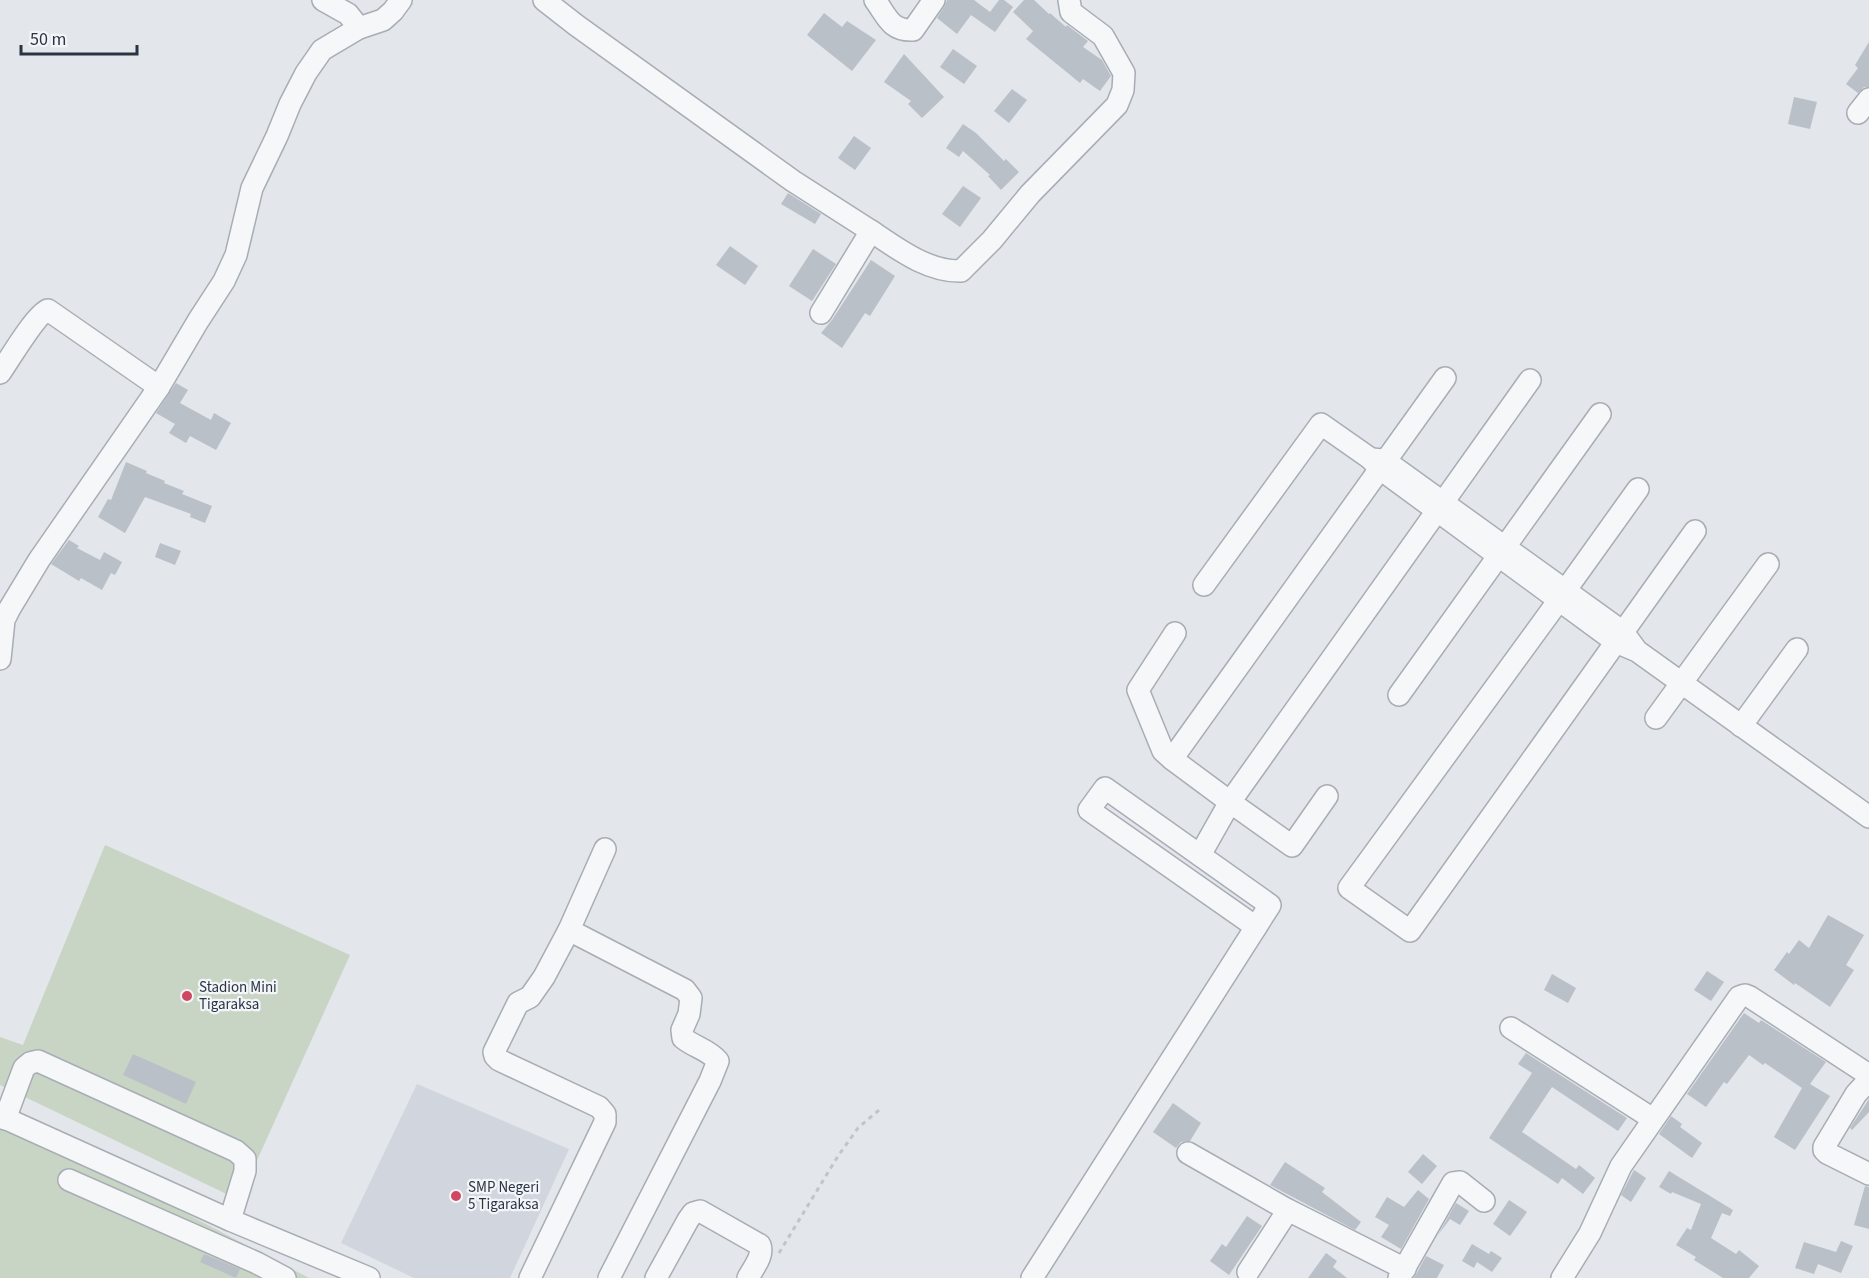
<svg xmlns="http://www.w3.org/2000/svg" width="1869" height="1278" font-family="'Source Sans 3',sans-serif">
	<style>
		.built { fill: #d1d5dd }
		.green { fill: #c9d5c4 }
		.building { fill: #bac0c8 }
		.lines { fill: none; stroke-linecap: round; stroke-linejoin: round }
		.minor-casing { stroke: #a8adb5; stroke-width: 24 }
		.path { stroke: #c1c4ca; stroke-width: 3; stroke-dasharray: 4.5 4.5; stroke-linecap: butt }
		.minor { stroke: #f6f7f9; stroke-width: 21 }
		.poi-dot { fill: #cf4861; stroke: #f3f5f8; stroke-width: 2 }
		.labels { text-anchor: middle; stroke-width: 4.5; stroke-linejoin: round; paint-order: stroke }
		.poi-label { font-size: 15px; fill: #2a3443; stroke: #f3f5f8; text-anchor: start }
	</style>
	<rect width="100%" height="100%" fill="#e3e6eb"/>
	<polygon class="built" points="417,1084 569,1149 510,1278 414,1278 341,1243"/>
	<g class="green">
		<polygon points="105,845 350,955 239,1200 0,1085 0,1037 23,1045"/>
		<polygon points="0,1125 166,1203 309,1278 0,1278"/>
	</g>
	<g class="building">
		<polygon points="947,0 974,0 990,12 999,0 1004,0 1013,7 995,32 971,15 957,34 937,18 944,7"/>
		<polygon points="1024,0 1034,0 1049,14 1050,13 1066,27 1067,25 1088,41 1083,47 1102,60 1111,76 1100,91 1083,79 1080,83 1026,39 1033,31 1013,12"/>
		<polygon points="824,13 842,27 847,21 876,40 852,71 807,35"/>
		<polygon points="1869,42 1869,87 1864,87 1858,93 1846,84 1858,68 1855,65"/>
		<polygon points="953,49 977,66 964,84 940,67"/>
		<polygon points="904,54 944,97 922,118 908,104 911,101 884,82"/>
		<polygon points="1012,89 1027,100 1009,123 994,111"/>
		<polygon points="1794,97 1817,102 1810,129 1788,124"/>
		<polygon points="963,124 976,133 1004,161 1006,159 1019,172 1001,190 988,176 990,175 963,151 959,157 946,148"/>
		<polygon points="854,136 871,148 855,170 838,158"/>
		<polygon points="963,186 981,198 960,227 942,214"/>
		<polygon points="788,193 821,214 815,224 781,204"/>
		<polygon points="730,246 758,266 745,285 716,265"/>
		<polygon points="813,249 836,264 812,301 789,286"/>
		<polygon points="871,260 895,276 870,316 865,313 842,348 821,333 832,320"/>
		<polygon points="176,383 188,390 180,403 211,420 214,413 231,423 216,450 190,436 186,443 169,433 175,424 156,413"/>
		<polygon points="126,462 147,471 146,473 165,481 164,483 184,491 182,494 212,506 205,523 190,517 191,514 145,497 125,533 98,517 108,499 111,500"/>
		<polygon points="69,540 79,546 77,548 100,560 104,552 122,562 115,575 111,573 102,590 81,578 79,581 51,564"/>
		<polygon points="160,543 181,551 175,565 155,557"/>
		<polygon points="1828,915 1864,935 1846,965 1854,970 1830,1007 1795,983 1794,985 1774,970 1787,952 1789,954 1799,940 1809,948"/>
		<polygon points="1707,971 1724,982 1711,1001 1694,990"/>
		<polygon points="1552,974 1576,988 1568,1003 1544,990"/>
		<polygon points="1744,1013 1759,1023 1761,1020 1826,1062 1810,1084 1830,1096 1795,1150 1774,1137 1802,1088 1765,1063 1763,1065 1749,1055 1727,1084 1724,1082 1706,1107 1687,1094"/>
		<polygon points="1526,1053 1627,1118 1618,1131 1552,1087 1522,1132 1576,1169 1579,1165 1595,1178 1583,1194 1562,1178 1558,1184 1489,1138 1532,1073 1518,1064"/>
		<polygon points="133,1054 196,1082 186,1104 123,1075"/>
		<polygon points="1869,1099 1869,1112 1852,1130 1850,1128"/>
		<polygon points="1173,1103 1201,1123 1190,1141 1181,1142 1176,1148 1153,1132"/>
		<polygon points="1671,1116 1682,1124 1680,1127 1702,1143 1692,1158 1659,1134"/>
		<polygon points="1423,1154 1437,1166 1422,1184 1408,1172"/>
		<polygon points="1285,1162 1325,1188 1322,1192 1361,1222 1355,1230 1270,1185"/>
		<polygon points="1634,1170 1646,1178 1631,1202 1621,1195"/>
		<polygon points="1669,1171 1733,1210 1730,1216 1722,1213 1711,1238 1736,1254 1739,1250 1759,1266 1749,1278 1723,1278 1694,1260 1696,1257 1676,1245 1687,1228 1691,1230 1701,1204 1672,1192 1671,1194 1659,1187"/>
		<polygon points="1865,1186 1869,1187 1869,1229 1854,1225"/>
		<polygon points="1418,1190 1429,1199 1401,1249 1381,1237 1389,1225 1375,1217 1387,1197 1404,1207"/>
		<polygon points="1509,1200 1527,1212 1510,1236 1493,1224"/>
		<polygon points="1456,1203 1469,1211 1460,1225 1450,1219 1438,1235"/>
		<polygon points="1247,1216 1262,1226 1229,1275 1210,1261 1222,1244 1226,1247"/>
		<polygon points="1841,1241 1853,1246 1841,1273 1818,1264 1814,1274 1795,1268 1804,1242 1836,1252"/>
		<polygon points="1472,1244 1489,1254 1491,1251 1502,1258 1492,1272 1477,1262 1474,1268 1462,1261"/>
		<polygon points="1326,1253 1337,1261 1333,1267 1347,1278 1308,1278"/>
		<polygon points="204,1254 240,1269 236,1278 200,1262"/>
		<polygon points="1426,1256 1444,1265 1437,1278 1414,1278"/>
	</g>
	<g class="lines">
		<g class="minor-casing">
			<g id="minor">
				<polyline points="323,0 348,14 359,28"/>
				<polyline points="544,0 576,25 793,181 871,231 821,313"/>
				<path d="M875,0c12,16 15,31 38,30l21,-30"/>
				<polyline points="1858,113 1869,99"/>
				<path d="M871,231c27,18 57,41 90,40l31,-31 38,-46 87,-89 6,-15 1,-17 -21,-37 -32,-24 -2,-12"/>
				<path d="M0,373c9,-13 36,-59 48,-63l111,77"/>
				<polyline points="1204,585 1321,424 1371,459"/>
				<polyline points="1565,591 1638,489"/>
				<polyline points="1559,600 1349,888 1410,931 1695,531"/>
				<polyline points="1637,651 1623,632 1384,460 1371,459 1379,468 1616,642 1637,651 1869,817"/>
				<polyline points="0,659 4,620 10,608 39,560 159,387 198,321 224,281 236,255 252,188 277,136 290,104 306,73 322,50 359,28 383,20 393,11 401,0"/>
				<polyline points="1399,695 1600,414"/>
				<polyline points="1656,718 1768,564"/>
				<polyline points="1741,726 1797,649"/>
				<polyline points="1172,759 1163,751 1138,690 1175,633"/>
				<polygon points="1105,788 1270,905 1256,927 1089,810"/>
				<polyline points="1327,796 1292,846 1230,802 1530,380"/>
				<polyline points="1200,855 1230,802 1172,759 1445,378"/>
				<path d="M569,930l116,60 6,8 -2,16 -7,16 1,8c11,9 26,12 35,23l-8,20 -101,197"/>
				<polyline points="1511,1028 1653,1119"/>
				<polyline points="1869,1080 1856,1094 1824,1147 1824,1150 1827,1153 1869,1174"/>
				<polyline points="0,1116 230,1220 369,1278"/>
				<polyline points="5,1119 24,1068 30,1063 38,1061 236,1151 245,1159 245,1171 230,1220"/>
				<polyline points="1188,1153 1288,1210 1405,1269"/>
				<polyline points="69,1180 257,1263 285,1278"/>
				<polyline points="1248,1272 1288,1210"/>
				<polyline points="530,1278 605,1122 605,1114 599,1107 499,1060 495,1056 494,1052 518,1003 530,997 544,977 569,930 605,849"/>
				<path d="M656,1278l32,-58 5,-7 7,-2 60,34c4,11 -7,23 -12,33"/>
				<polyline points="1032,1278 1256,927"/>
				<polyline points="1399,1278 1453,1183 1460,1182 1484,1201"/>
				<polyline points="1562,1278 1590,1233 1621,1166 1739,997 1745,995 1750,997 1869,1075"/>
			</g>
		</g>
		<polyline class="path" points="779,1253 838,1156 858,1128 879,1110"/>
		<use href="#minor" class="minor"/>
	</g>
	<g class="poi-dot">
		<circle cx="187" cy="996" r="6"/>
		<circle cx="456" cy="1196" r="6"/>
	</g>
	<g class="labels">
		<g class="poi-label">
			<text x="199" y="992">Stadion Mini<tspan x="199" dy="17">Tigaraksa</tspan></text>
			<text x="468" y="1192">SMP Negeri<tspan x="468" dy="17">5 Tigaraksa</tspan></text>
		</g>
	</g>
	<path d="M21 45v9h116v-9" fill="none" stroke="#2a3443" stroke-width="3"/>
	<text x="30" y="45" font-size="18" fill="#2a3443" stroke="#f3f5f8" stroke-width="4.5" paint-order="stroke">50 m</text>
</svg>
